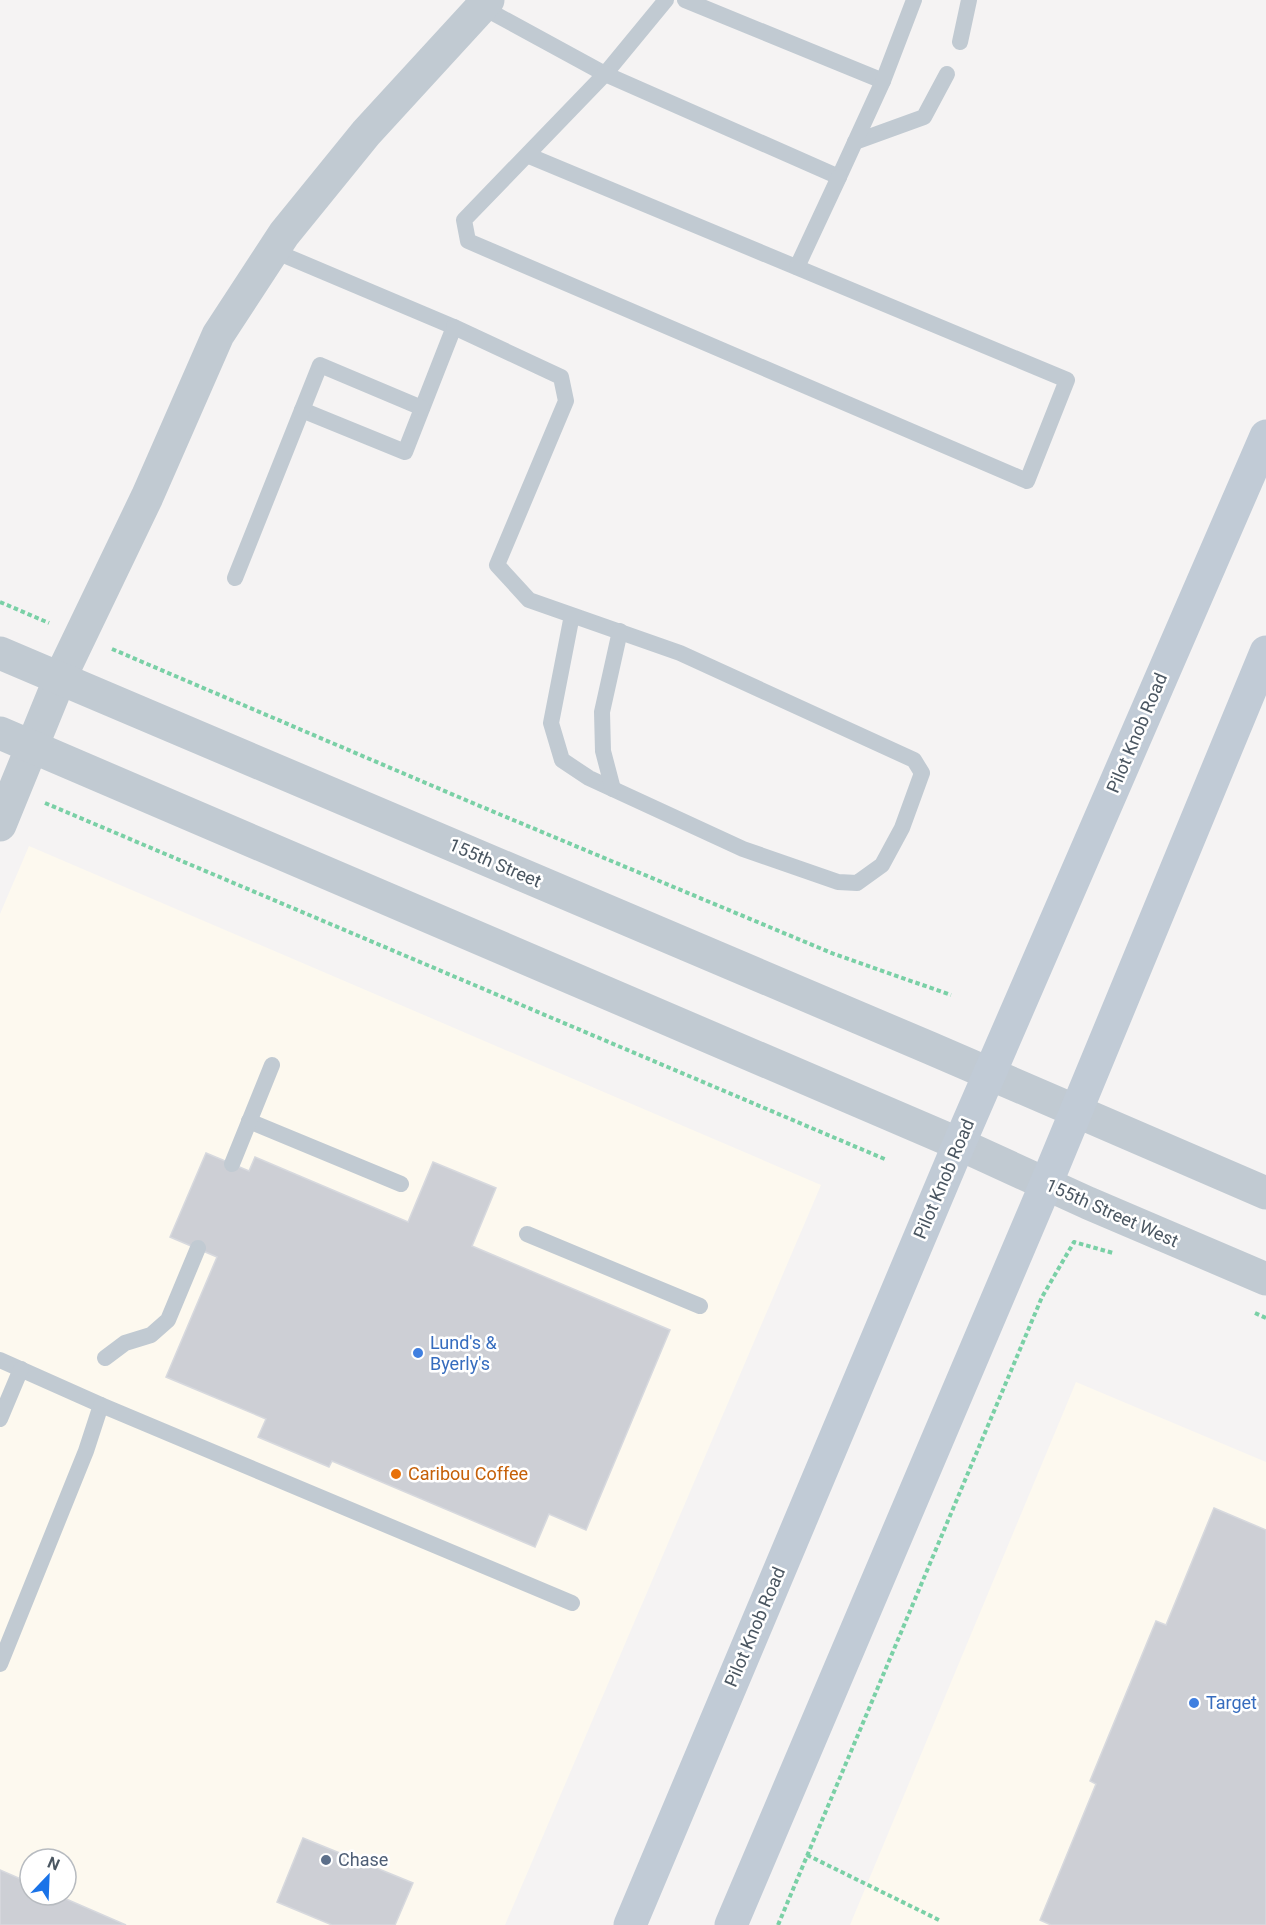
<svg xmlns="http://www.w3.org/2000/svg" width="1266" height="1925" font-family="Roboto,sans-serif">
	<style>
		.commercial { fill: #fdf9ef; fill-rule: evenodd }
		.building { fill: #cdcfd5; stroke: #d7d9de; stroke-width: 1.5 }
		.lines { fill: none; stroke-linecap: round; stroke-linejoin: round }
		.path { stroke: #7ad0a6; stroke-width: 4; stroke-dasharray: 4.5 3; stroke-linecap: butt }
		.service { stroke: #c1cad2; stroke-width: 16 }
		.minor { stroke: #c1cad2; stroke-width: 33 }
		.tertiary { stroke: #c1cad2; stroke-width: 33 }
		.secondary { stroke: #c1cbd6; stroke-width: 33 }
		.shop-dot { fill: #3f7fe0; stroke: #fff; stroke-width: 2 }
		.food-dot { fill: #e8710a; stroke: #fff; stroke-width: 2 }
		.service-dot { fill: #5c6f8a; stroke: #fff; stroke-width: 2 }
		.labels { text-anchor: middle; stroke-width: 5; stroke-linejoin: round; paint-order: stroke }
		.street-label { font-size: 18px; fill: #4a5661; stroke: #fff }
		.shop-label { font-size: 18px; fill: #366cbe; stroke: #fff; text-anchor: start }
		.food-label { font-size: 18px; fill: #c56008; stroke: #fff; text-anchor: start }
		.service-label { font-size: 18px; fill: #4e5e75; stroke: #fff; text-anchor: start }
	</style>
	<rect width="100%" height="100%" fill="#f5f3f3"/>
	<g class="commercial">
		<path d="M29,846l792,339 -316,740h-505v-1011zM30,1859h36v36h-36z"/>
		<polygon points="1076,1382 1266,1462 1266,1925 850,1925"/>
	</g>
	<g class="building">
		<polygon points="206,1153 249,1171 255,1157 408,1222 433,1162 496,1188 472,1246 670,1330 586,1530 549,1514 535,1547 332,1461 329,1467 258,1437 266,1419 166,1377 217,1257 170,1237"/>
		<polygon points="1214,1508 1266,1530 1266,1925 1051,1925 1040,1920 1096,1784 1090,1781 1156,1621 1166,1625"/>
		<polygon points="303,1838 413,1883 395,1925 332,1925 277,1902"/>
		<polygon points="0,1870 30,1883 30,1895 57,1895 126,1925 0,1925"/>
	</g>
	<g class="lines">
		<g class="path">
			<polyline points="0,602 49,623"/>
			<polyline points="112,649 475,804 834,954 951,995"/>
			<polyline points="45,803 887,1160"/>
			<polyline points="1255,1313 1266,1318"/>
			<polyline points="807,1855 939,1920"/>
			<polyline points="778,1925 1042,1297 1074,1242 1113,1253"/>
		</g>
		<g class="service">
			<polyline points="685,0 883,81"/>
			<polyline points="482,7 605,74 666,0"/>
			<polyline points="960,42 969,0"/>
			<polyline points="855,142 924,117 947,74"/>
			<polyline points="527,155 1067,380 1027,481 468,241 464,220 605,74 839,177 883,81 914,0"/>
			<polyline points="274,251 454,327 405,452 302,410"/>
			<polyline points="797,267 839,177"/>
			<polyline points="454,327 561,377 566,401 497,565 529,600 680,653 914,760 922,773 902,828 882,865 857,883 838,882 743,849 589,778 562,760 551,723 572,615"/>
			<polyline points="235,578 320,365 422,408"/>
			<polyline points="613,789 603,751 602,712 620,631"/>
			<polyline points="249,1121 401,1184"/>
			<polyline points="232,1164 272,1065"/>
			<polyline points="527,1234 700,1306"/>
			<polyline points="105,1358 125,1343 151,1335 168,1320 198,1248"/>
			<polyline points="0,1360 101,1405 86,1451 0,1664"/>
			<polyline points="101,1405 572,1603"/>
			<polyline points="0,1419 21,1369"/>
		</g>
		<polyline class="minor" points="0,825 60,678 147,497 218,335 284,234 366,133 488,0"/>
		<g class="tertiary">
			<polyline points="0,653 930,1048 1266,1193"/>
			<polyline points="0,733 959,1144 1088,1203 1266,1279"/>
		</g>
		<g class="secondary">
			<polyline points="630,1925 959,1144 1266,436"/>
			<polyline points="731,1925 1046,1184 1266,652"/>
		</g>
	</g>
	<g class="shop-dot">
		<circle cx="418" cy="1353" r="6"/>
		<circle cx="1194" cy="1703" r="6"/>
	</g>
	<circle class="food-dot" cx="396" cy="1474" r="6"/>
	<circle class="service-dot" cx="326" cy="1860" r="6"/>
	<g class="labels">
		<g class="street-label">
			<text transform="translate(1137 733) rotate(-67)" y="6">Pilot Knob Road</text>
			<text transform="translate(495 863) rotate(23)" y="6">155th Street</text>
			<text transform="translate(944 1179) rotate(-67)" y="6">Pilot Knob Road</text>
			<text transform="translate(1112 1213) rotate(24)" y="6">155th Street West</text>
			<text transform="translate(755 1627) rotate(-67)" y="6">Pilot Knob Road</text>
		</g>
		<g class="shop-label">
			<text x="430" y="1349">Lund's &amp;<tspan x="430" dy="21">Byerly's</tspan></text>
			<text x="1206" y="1709">Target</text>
		</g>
		<g class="food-label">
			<text x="408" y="1480">Caribou Coffee</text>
		</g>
		<g class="service-label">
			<text x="338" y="1866">Chase</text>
		</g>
	</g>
	<g transform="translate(48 1877) rotate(23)"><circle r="28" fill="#ffffff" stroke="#b7bbc0" stroke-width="1.5"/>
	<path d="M0-4.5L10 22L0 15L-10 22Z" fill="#1a73e8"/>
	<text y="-9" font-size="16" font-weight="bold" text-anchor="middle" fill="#4a5661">N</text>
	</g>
</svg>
